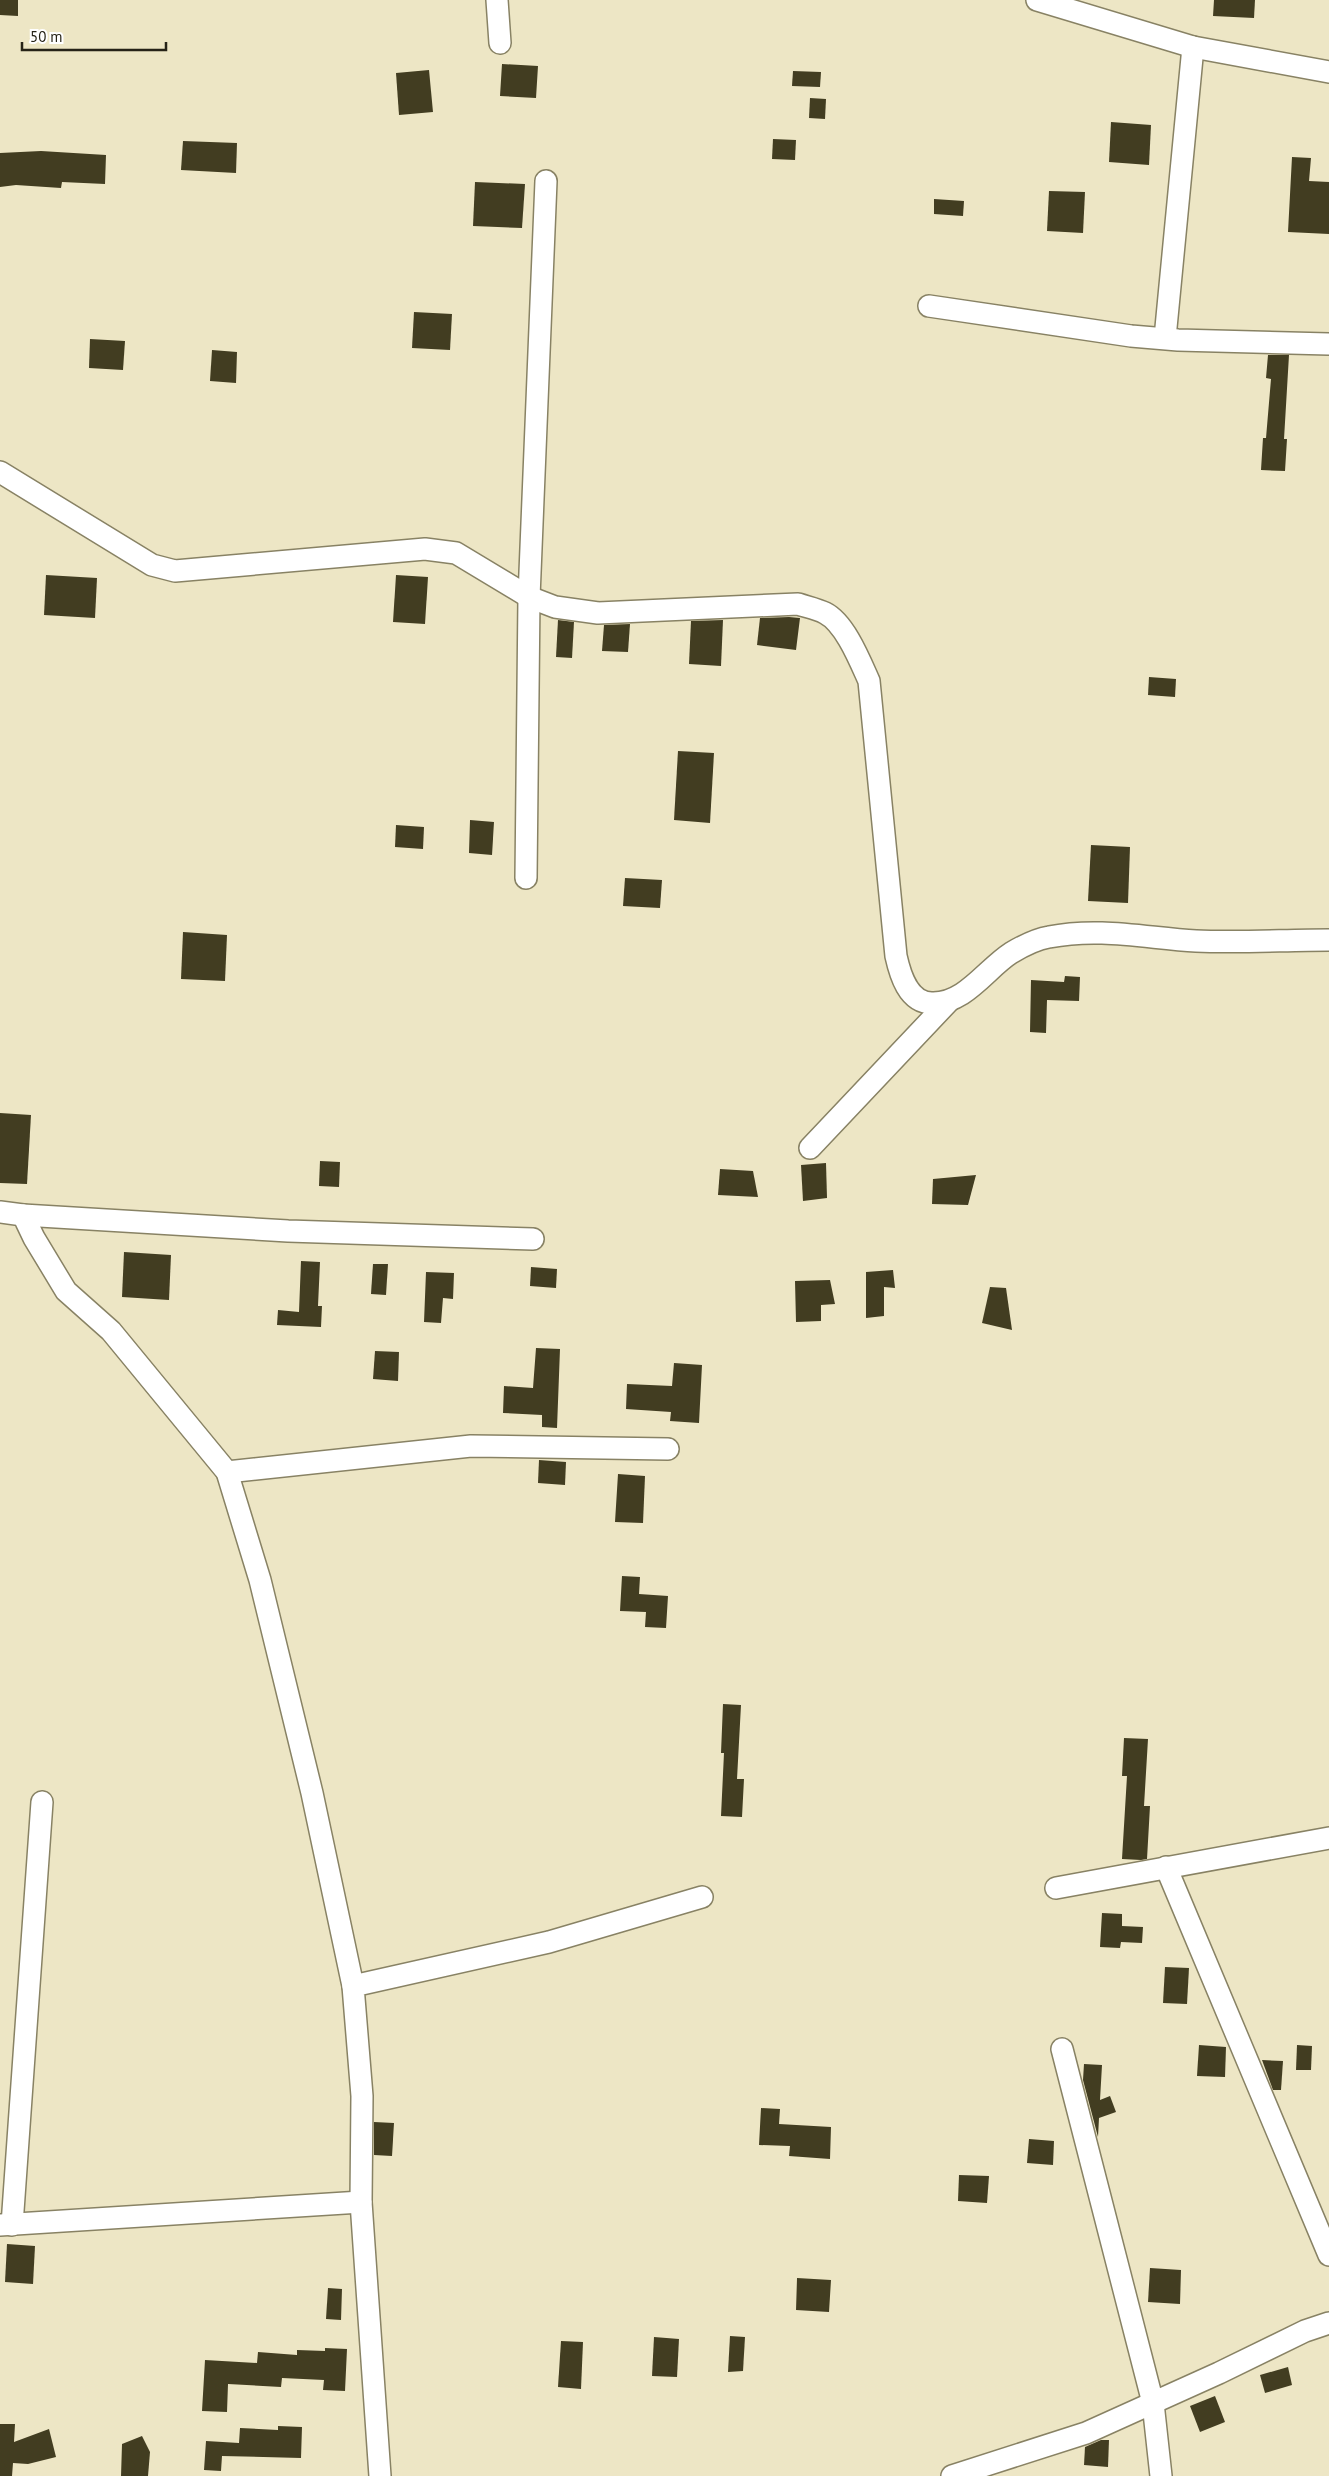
<svg xmlns="http://www.w3.org/2000/svg" width="1329" height="2476" font-family="'PT Sans',sans-serif">
	<style>
		.building { fill: #423d21 }
		.lines { fill: none; stroke-linecap: round; stroke-linejoin: round }
		.street-casing { stroke: #888264; stroke-width: 24 }
		.street { stroke: #fff; stroke-width: 21 }
	</style>
	<rect width="100%" height="100%" fill="#ede6c5"/>
	<g class="building">
		<polygon points="0,0 18,0 18,16 0,15"/>
		<polygon points="1214,0 1255,0 1254,18 1213,16"/>
		<polygon points="502,64 538,66 536,98 500,96"/>
		<polygon points="429,70 433,112 399,115 396,73"/>
		<polygon points="793,71 821,72 820,87 792,86"/>
		<polygon points="810,98 826,99 825,119 809,118"/>
		<polygon points="1111,122 1151,125 1149,165 1109,162"/>
		<polygon points="773,139 796,140 795,160 772,159"/>
		<polygon points="183,141 237,143 236,173 181,170"/>
		<polygon points="41,151 106,155 105,184 62,182 61,188 16,185 0,187 0,153"/>
		<polygon points="1292,157 1311,158 1309,181 1329,182 1329,234 1288,232"/>
		<polygon points="475,182 525,184 522,228 473,226"/>
		<polygon points="1049,191 1085,192 1083,233 1047,231"/>
		<polygon points="934,199 964,201 963,216 934,214"/>
		<polygon points="414,312 452,314 450,350 412,348"/>
		<polygon points="90,339 125,341 123,370 89,368"/>
		<polygon points="212,350 237,352 236,383 210,381"/>
		<polygon points="1268,355 1289,355 1284,439 1287,439 1285,471 1261,470 1263,438 1266,438 1271,379 1266,378"/>
		<polygon points="46,575 97,578 95,618 44,615"/>
		<polygon points="396,575 428,577 425,624 393,622"/>
		<polygon points="789,617 800,618 796,650 757,645 760,618"/>
		<polygon points="558,620 574,622 572,658 556,657"/>
		<polygon points="723,620 721,666 689,664 691,621"/>
		<polygon points="630,624 628,652 602,651 604,625"/>
		<polygon points="1149,677 1176,679 1175,697 1148,695"/>
		<polygon points="678,751 714,753 710,823 674,820"/>
		<polygon points="470,820 494,822 492,855 469,853"/>
		<polygon points="396,825 424,827 423,849 395,847"/>
		<polygon points="1091,845 1130,847 1128,903 1088,901"/>
		<polygon points="625,878 662,880 660,908 623,906"/>
		<polygon points="183,932 227,935 225,981 181,979"/>
		<polygon points="1065,976 1080,977 1079,1001 1047,1000 1046,1033 1030,1032 1031,980 1064,982"/>
		<polygon points="0,1113 31,1115 27,1184 0,1183"/>
		<polygon points="320,1161 340,1162 339,1187 319,1186"/>
		<polygon points="826,1163 827,1198 803,1201 801,1165"/>
		<polygon points="720,1169 753,1171 758,1197 718,1195"/>
		<polygon points="976,1175 968,1205 932,1204 933,1179"/>
		<polygon points="124,1252 171,1255 169,1300 122,1297"/>
		<polygon points="301,1261 320,1262 318,1306 322,1306 321,1327 277,1325 278,1310 299,1312"/>
		<polygon points="373,1264 388,1264 386,1295 371,1294"/>
		<polygon points="531,1267 557,1269 556,1288 530,1286"/>
		<polygon points="893,1270 895,1288 884,1287 884,1316 866,1318 866,1272"/>
		<polygon points="426,1272 454,1273 453,1299 443,1298 441,1323 424,1322"/>
		<polygon points="830,1280 835,1304 821,1305 821,1321 796,1322 795,1281"/>
		<polygon points="990,1287 1006,1288 1012,1330 982,1323"/>
		<polygon points="536,1348 560,1349 557,1428 542,1427 542,1415 503,1413 504,1386 533,1388"/>
		<polygon points="375,1351 399,1352 398,1381 373,1379"/>
		<polygon points="674,1363 702,1365 699,1423 670,1421 671,1412 626,1409 627,1384 672,1386"/>
		<polygon points="539,1460 566,1462 565,1485 538,1483"/>
		<polygon points="618,1474 645,1476 643,1523 615,1522"/>
		<polygon points="622,1576 640,1577 639,1594 668,1596 666,1628 645,1627 646,1612 620,1611"/>
		<polygon points="723,1704 741,1705 737,1779 744,1779 742,1817 721,1816 724,1753 721,1753"/>
		<polygon points="1124,1738 1148,1739 1144,1806 1150,1806 1147,1859 1141,1860 1122,1859 1127,1776 1122,1776"/>
		<polygon points="1102,1913 1122,1914 1122,1926 1143,1927 1142,1943 1121,1942 1120,1948 1100,1947"/>
		<polygon points="1165,1967 1189,1968 1187,2004 1163,2003"/>
		<polygon points="1199,2045 1226,2047 1225,2077 1197,2076"/>
		<polygon points="1297,2045 1312,2046 1311,2070 1296,2070"/>
		<polygon points="1262,2060 1283,2061 1281,2090 1273,2090"/>
		<polygon points="1084,2064 1102,2065 1100,2100 1110,2096 1116,2112 1099,2118 1098,2137 1083,2080"/>
		<polygon points="761,2108 780,2109 779,2124 831,2127 830,2159 789,2156 790,2146 759,2145"/>
		<polygon points="374,2122 394,2123 392,2156 374,2155"/>
		<polygon points="1029,2139 1054,2141 1053,2165 1027,2163"/>
		<polygon points="959,2175 989,2176 987,2203 958,2201"/>
		<polygon points="7,2244 35,2246 33,2284 5,2282"/>
		<polygon points="1150,2268 1181,2270 1180,2304 1148,2302"/>
		<polygon points="797,2278 831,2280 829,2312 796,2310"/>
		<polygon points="328,2288 342,2289 341,2320 326,2319"/>
		<polygon points="730,2336 745,2337 743,2371 728,2372"/>
		<polygon points="654,2337 679,2339 677,2377 652,2376"/>
		<polygon points="561,2341 583,2342 581,2389 558,2387"/>
		<polygon points="325,2348 347,2349 345,2391 323,2390 324,2380 282,2378 281,2387 228,2384 227,2412 202,2411 205,2360 257,2363 258,2352 297,2355 297,2350 325,2351"/>
		<polygon points="1288,2367 1292,2385 1265,2393 1260,2375"/>
		<polygon points="1215,2396 1225,2422 1200,2432 1190,2406"/>
		<polygon points="0,2424 15,2424 14,2442 49,2429 56,2457 28,2464 13,2463 12,2476 0,2476"/>
		<polygon points="278,2426 302,2427 301,2458 222,2456 221,2471 204,2470 206,2441 239,2443 240,2428 278,2430"/>
		<polygon points="142,2436 150,2452 148,2476 121,2476 122,2444"/>
		<polygon points="1101,2440 1109,2440 1108,2467 1084,2465 1085,2447"/>
	</g>
	<g class="lines">
		<g class="street-casing">
			<g id="street">
				<polyline points="497,0 500,43"/>
				<polyline points="1037,0 1193,47 1329,72"/>
				<polyline points="929,306 1131,336 1178,340 1329,344"/>
				<polyline points="1165,338 1193,47"/>
				<path d="M0,472l152,93 23,6 250,-22 31,4 73,44 26,10 43,6 200,-9c9,3 19,5 27,9 20,10 35,48 44,68l27,275c4,18 12,47 36,47 33,1 54,-34 79,-50 10,-6 26,-14 38,-16 50,-10 97,1 147,4 44,2 89,-1 133,-1"/>
				<polyline points="526,878 529,597 546,181"/>
				<polyline points="810,1148 949,1001"/>
				<polyline points="0,1212 23,1215 34,1238 66,1291 111,1331 227,1472 260,1580 312,1793 353,1986"/>
				<polyline points="23,1215 288,1231 533,1239"/>
				<polyline points="227,1472 471,1446 668,1449"/>
				<polyline points="1166,1867 1329,2255"/>
				<polyline points="1056,1888 1329,1838"/>
				<polyline points="1062,2049 1153,2403 1161,2476"/>
				<polyline points="0,2225 361,2202"/>
				<polyline points="12,2225 42,1802"/>
				<polyline points="380,2476 361,2202 362,2096 353,1986 549,1942 702,1897"/>
				<polyline points="952,2476 1086,2433 1219,2373 1305,2331 1329,2323"/>
			</g>
		</g>
		<use href="#street" class="street"/>
	</g>
	<path d="M22 42v8h144v-8" fill="none" stroke="#262317" stroke-width="2.5"/>
	<text x="30" y="42" font-size="15" fill="#262317" stroke="#ffffff" stroke-width="4" paint-order="stroke">50 m</text>
</svg>
